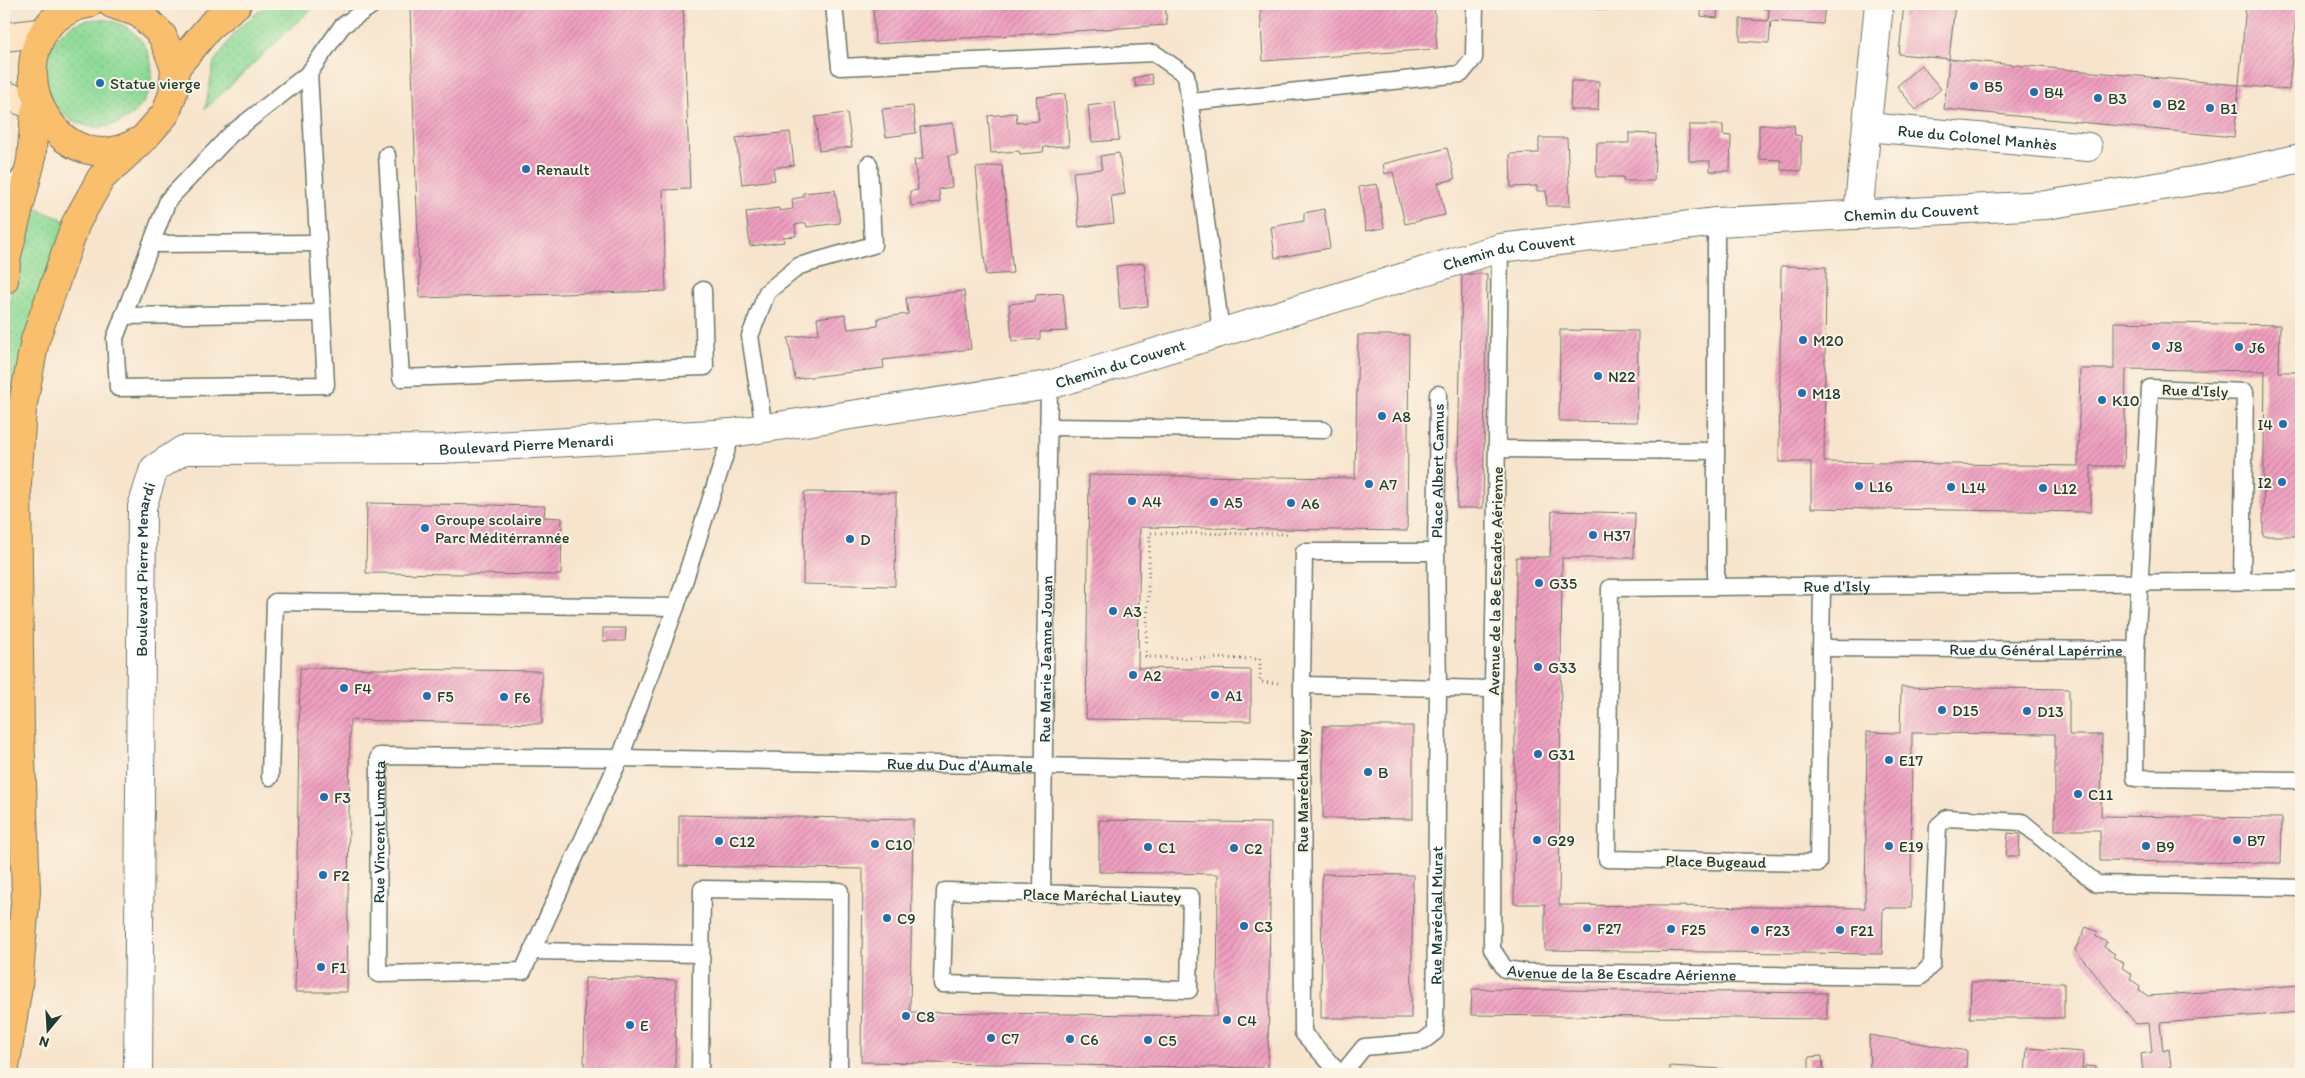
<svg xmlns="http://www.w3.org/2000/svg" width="2305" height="1078" font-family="Itim,sans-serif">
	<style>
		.grass { fill: url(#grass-dots); stroke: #568c66 }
		.building { fill: url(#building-hatch) }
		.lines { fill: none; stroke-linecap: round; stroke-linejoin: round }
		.lane-casing { stroke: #6b7769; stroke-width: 19 }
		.street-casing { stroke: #6b7769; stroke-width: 30 }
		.secondary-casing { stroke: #6b7769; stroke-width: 30 }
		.primary-casing { stroke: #6b7769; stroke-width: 30 }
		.path { stroke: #6b7769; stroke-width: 3; stroke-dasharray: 1 4; stroke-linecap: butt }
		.lane { stroke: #fff; stroke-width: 16 }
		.street { stroke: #fff; stroke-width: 28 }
		.secondary { stroke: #fde5c5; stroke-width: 28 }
		.primary { stroke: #f9bf6d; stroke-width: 28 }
		.poi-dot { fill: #1f6fb2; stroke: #fcf5e5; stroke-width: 2 }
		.labels { text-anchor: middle; stroke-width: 4; stroke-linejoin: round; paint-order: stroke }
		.poi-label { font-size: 16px; fill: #1f3d34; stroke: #fcf5e5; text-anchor: start }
		.street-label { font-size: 16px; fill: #1f3d34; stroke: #fcf5e5 }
	</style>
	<defs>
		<pattern id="grass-dots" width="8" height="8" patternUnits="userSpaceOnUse" patternTransform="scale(1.25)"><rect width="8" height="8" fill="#8dda97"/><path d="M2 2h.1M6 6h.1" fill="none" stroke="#79bc83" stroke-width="1.8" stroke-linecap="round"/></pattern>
		<pattern id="building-hatch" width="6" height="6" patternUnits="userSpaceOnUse" patternTransform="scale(1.25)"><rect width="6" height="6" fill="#f09ec0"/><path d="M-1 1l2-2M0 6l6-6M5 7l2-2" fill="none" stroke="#c2829d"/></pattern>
	</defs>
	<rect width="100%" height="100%" fill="#fcf5e5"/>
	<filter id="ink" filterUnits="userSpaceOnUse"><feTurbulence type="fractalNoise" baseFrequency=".02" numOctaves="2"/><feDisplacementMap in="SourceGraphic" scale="10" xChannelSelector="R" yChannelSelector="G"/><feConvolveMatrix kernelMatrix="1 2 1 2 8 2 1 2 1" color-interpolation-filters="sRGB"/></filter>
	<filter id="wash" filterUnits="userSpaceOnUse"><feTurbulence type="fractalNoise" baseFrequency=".0096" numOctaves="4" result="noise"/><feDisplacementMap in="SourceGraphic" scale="20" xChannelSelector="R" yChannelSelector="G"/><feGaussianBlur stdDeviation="1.12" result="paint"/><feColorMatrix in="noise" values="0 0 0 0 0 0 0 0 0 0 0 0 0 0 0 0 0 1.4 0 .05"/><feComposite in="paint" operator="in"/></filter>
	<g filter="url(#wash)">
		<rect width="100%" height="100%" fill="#f7e4cc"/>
		<g class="grass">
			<polygon points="267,4 317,4 205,109 214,62 237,30"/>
			<circle cx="98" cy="73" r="54"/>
			<polygon points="32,207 62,219 67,224 11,442 4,440 4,358 7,319 14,275"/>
		</g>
		<g id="blocks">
			<g class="building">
				<polygon points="500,4 683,4 690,189 663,190 666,291 420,298 410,8"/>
				<polygon points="873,4 1165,4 1167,25 875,44"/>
				<polygon points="1260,4 1434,4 1437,49 1263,61"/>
				<polygon points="1594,4 1621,4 1621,11 1594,9"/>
				<polygon points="1702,4 1718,4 1717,18 1701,16"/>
				<polygon points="1763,4 1825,4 1823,24 1771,21 1769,43 1740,41 1740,19 1768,21 1769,9 1763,9"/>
				<polygon points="1904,4 1955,4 1949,59 1899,54"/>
				<polygon points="2246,4 2297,4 2289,90 2239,85"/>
				<polygon points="1949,59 2239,85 2234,137 1944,109"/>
				<polygon points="1921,65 1941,89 1916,110 1897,86"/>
				<polygon points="1151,74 1153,84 1136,87 1134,78"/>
				<polygon points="1571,81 1599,81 1598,110 1570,110"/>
				<polygon points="1065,94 1069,146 1044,147 1043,152 1020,154 1019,151 991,153 988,116 1016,113 1017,123 1039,121 1036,97"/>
				<polygon points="1115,102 1119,140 1092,142 1088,106"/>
				<polygon points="913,106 916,133 886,137 882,109"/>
				<polygon points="847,113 852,147 819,151 815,117"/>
				<polygon points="953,123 957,155 948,156 952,187 939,189 940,202 911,206 910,191 918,190 914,160 923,159 920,127"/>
				<polygon points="1689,125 1723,125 1723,135 1731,136 1730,171 1710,171 1710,161 1689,161"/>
				<polygon points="1759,125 1794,125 1795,135 1801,136 1801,171 1781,170 1781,160 1759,159"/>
				<polygon points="790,132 794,165 773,168 775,180 742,184 736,138"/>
				<polygon points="1629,133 1656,134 1654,181 1623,181 1623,177 1596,177 1597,143 1629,143"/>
				<polygon points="1539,138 1567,138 1570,206 1547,206 1546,191 1537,191 1537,186 1511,187 1510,154 1539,153"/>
				<polygon points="1447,148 1455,179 1438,183 1445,215 1405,224 1393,172 1385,174 1383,164"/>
				<polygon points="1119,153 1125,194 1111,196 1114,223 1079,227 1073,172 1102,169 1100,156"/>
				<polygon points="1002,165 1013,273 986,275 976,168"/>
				<polygon points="1377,184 1384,228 1366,231 1359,187"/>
				<polygon points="835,190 840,223 807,227 806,223 795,225 796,236 783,237 784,242 750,246 746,212 779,208 779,211 793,209 792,199 803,197 803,193"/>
				<polygon points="1324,209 1330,248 1275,258 1271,227 1304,221 1304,213"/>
				<polygon points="1144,263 1148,306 1120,309 1116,266"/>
				<polygon points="1781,266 1826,267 1824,462 2078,466 2080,369 2114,369 2114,322 2280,325 2279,372 2301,372 2301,536 2263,536 2265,371 2126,369 2124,466 2091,466 2091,512 1811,508 1811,462 1779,462"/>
				<polygon points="1462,274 1487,274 1483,508 1457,508"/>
				<polygon points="964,291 971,349 883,360 884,368 795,379 788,338 819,333 817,318 845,314 848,329 878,326 878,318 908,314 906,298"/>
				<polygon points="1063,293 1067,331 1040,332 1040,339 1012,341 1009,304 1035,301 1036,295"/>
				<polygon points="1560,330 1638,331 1637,422 1559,421"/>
				<polygon points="1358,335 1409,335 1407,531 1140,527 1138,668 1251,670 1251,721 1086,719 1089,475 1355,478"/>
				<polygon points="804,492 896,493 895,586 803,584"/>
				<polygon points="367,503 545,506 544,517 562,518 561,575 366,573"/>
				<polygon points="1552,511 1635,513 1634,558 1562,558 1559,905 1865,908 1867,732 1900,733 1901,687 2069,689 2069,735 2102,735 2101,816 2282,818 2281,863 2100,861 2100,830 2055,830 2055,734 1912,733 1911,908 1883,908 1882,954 1545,950 1545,904 1514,904 1516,557 1550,557"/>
				<polygon points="603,628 626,628 625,641 603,641"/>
				<polygon points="300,668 542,671 542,724 350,720 347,992 295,992"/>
				<polygon points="1323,726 1413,726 1413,819 1323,818"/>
				<polygon points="679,815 913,819 910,1012 1217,1016 1218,874 1099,872 1099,820 1271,823 1268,1068 861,1062 863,869 679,866"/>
				<polygon points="2008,833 2020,834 2019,856 2006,856"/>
				<polygon points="1322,874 1413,875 1411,1018 1321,1018"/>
				<polygon points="2086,927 2098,932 2095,936 2107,942 2104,947 2115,954 2113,957 2124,963 2122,968 2132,974 2130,979 2140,986 2139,990 2148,996 2301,985 2301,1012 2160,1023 2163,1051 2169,1049 2171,1066 2168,1067 2169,1074 2143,1074 2141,1054 2152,1052 2149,1023 2136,1024 2075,950"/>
				<polygon points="585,978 676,980 675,1072 584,1070"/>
				<polygon points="1971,982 2064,983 2064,1018 1970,1018"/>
				<polygon points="1472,989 1827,993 1827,1019 1471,1015"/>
				<polygon points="1869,1035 1967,1051 1966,1074 1870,1074"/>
				<polygon points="2027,1048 2083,1052 2082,1074 2025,1074"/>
				<polygon points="1822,1056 1823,1074 1809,1074 1809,1057"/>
				<polygon points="1670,1066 1723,1069 1723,1074 1670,1074"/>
				<polygon points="2085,1066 2096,1067 2096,1074 2084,1074"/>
			</g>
		</g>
	</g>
	<g filter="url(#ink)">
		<use href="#blocks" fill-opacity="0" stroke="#6b7769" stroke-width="1"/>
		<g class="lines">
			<g class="lane-casing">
				<g id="lane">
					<polyline points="834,4 840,67 1154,53 1186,75 1221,331"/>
					<polyline points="309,73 231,134 168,200 115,338 118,388 326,385 309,73 342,26 374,4"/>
					<polyline points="1191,102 1461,74 1474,58 1475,4"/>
					<polyline points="387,155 401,378 705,367 703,290"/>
					<polyline points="4,198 21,175"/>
					<polyline points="151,244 318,243"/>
					<path id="s1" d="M1500,248l-7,441 -1,260 13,20 20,3 395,5 12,-13 6,-138 9,-8 75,4 75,62 204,4"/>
					<polyline points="123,316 322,313"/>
					<polyline points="1048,427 1323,430"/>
					<polyline points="764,428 750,336 767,292 799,266 873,245 869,164"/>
					<path id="s2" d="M732,433l-56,174 -56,151 -97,213 -145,3 1,-218 241,2 682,13"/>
					<polyline points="1497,449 1716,451"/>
					<polyline points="2242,581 2245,392 2150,388 2136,650 2135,778 2301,780"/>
					<path id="s3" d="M1822,586l-4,277 -211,-4 3,-271 691,-7"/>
					<polyline points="1716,587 1716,222"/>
					<path id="s4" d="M1821,648l315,2"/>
					<path id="s5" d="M1302,685l2,-133h132l2,-158"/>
					<polyline points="270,777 275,602 676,607"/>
					<polygon points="945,891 1191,897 1189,990 942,984"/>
					<path id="s6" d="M1042,893l7,-508"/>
					<polyline points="532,951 701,954"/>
					<polyline points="700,1074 702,889 840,891 839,1074"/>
					<polyline points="1340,1074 1303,1033 1302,685 1493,689"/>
					<path id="s7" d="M1342,1074l22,-27 58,-5 13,-10 3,-344 -2,-136"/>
				</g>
			</g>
			<g class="street-casing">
				<g id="street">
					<path id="s8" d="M1867,127l221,20"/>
					<polyline points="1858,215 1879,4"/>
					<path id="s9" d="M138,1074l4,-567 12,-38 29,-19 258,-1 291,-16 317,-48 451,-137 216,-26 330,-17 165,-27 90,-20"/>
				</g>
			</g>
			<g class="secondary-casing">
				<g id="secondary">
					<polyline points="4,37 39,33"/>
					<polyline points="4,95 31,104"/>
				</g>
			</g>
			<g class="primary-casing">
				<g id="primary">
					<path d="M88,4c-14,1 -26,9 -37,18 -51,60 14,162 86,120"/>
					<polyline points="175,68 212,24 237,4"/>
					<polyline points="4,280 7,255 31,161 35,112"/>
					<polyline points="4,1074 18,986 26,892 20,731 17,484 22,409 35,340 76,223 101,178 145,137 166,113 173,93 175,68 162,35 139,13 112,4"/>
				</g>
			</g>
			<polyline class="path" points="1278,683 1260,682 1260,659 1146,657 1150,533 1290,534"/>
			<use href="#lane" class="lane"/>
			<use href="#street" class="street"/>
			<use href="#secondary" class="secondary"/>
			<use href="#primary" class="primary"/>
		</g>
	</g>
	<g class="poi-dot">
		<circle cx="100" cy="83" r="5"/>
		<circle cx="1974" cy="86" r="5"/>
		<circle cx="2034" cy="92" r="5"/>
		<circle cx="2098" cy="98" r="5"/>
		<circle cx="2157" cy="104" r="5"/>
		<circle cx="2210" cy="108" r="5"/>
		<circle cx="526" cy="169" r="5"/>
		<circle cx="1803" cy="340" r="5"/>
		<circle cx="2156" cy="346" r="5"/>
		<circle cx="2239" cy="347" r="5"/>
		<circle cx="1598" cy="376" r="5"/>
		<circle cx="1802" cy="393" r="5"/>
		<circle cx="2102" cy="400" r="5"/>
		<circle cx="1382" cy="416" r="5"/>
		<circle cx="2283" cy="424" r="5"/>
		<circle cx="2282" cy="482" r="5"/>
		<circle cx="1369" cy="484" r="5"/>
		<circle cx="1859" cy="486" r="5"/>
		<circle cx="1951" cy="487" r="5"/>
		<circle cx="2043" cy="488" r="5"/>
		<circle cx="1132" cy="501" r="5"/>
		<circle cx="1214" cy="502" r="5"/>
		<circle cx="1291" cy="503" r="5"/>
		<circle cx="425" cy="528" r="5"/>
		<circle cx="1593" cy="535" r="5"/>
		<circle cx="850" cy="539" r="5"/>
		<circle cx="1539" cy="583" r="5"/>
		<circle cx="1113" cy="611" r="5"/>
		<circle cx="1538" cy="667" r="5"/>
		<circle cx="1133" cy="675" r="5"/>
		<circle cx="344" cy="688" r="5"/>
		<circle cx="1215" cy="695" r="5"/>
		<circle cx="427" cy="696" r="5"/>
		<circle cx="504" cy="697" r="5"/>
		<circle cx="1942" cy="710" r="5"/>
		<circle cx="2027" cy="711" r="5"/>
		<circle cx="1538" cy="754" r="5"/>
		<circle cx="1889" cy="760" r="5"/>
		<circle cx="1368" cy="772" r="5"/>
		<circle cx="2078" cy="794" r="5"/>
		<circle cx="324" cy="797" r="5"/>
		<circle cx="1537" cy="840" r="5"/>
		<circle cx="2237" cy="840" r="5"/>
		<circle cx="719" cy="841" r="5"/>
		<circle cx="875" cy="844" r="5"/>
		<circle cx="1889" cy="846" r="5"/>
		<circle cx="2146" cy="846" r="5"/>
		<circle cx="1148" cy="847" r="5"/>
		<circle cx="1234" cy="848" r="5"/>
		<circle cx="323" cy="875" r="5"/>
		<circle cx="887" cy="918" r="5"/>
		<circle cx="1244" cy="926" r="5"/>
		<circle cx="1587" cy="928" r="5"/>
		<circle cx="1671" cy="929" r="5"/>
		<circle cx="1755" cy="930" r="5"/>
		<circle cx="1840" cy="930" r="5"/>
		<circle cx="321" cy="967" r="5"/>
		<circle cx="906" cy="1016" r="5"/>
		<circle cx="1227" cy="1020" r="5"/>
		<circle cx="630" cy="1025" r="5"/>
		<circle cx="991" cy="1038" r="5"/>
		<circle cx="1070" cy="1039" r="5"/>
		<circle cx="1148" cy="1040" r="5"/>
	</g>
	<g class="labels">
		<g class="poi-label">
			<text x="110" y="89">Statue vierge</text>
			<text x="1984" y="92">B5</text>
			<text x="2044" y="98">B4</text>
			<text x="2108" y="104">B3</text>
			<text x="2167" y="110">B2</text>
			<text x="2220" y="114">B1</text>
			<text x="536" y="175">Renault</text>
			<text x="1813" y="346">M20</text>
			<text x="2166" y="352">J8</text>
			<text x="2249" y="353">J6</text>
			<text x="1608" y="382">N22</text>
			<text x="1812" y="399">M18</text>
			<text x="2112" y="406">K10</text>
			<text x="1392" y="422">A8</text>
			<text x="2273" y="430" text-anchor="end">I4</text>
			<text x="2272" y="488" text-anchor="end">I2</text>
			<text x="1379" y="490">A7</text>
			<text x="1869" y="492">L16</text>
			<text x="1961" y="493">L14</text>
			<text x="2053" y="494">L12</text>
			<text x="1142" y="507">A4</text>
			<text x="1224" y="508">A5</text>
			<text x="1301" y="509">A6</text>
			<text x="435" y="525">Groupe scolaire<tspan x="435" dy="18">Parc Méditérrannée</tspan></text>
			<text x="1603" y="541">H37</text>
			<text x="860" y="545">D</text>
			<text x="1549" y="589">G35</text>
			<text x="1123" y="617">A3</text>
			<text x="1548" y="673">G33</text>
			<text x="1143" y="681">A2</text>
			<text x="354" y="694">F4</text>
			<text x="1225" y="701">A1</text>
			<text x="437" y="702">F5</text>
			<text x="514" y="703">F6</text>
			<text x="1952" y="716">D15</text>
			<text x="2037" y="717">D13</text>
			<text x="1548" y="760">G31</text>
			<text x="1899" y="766">E17</text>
			<text x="1378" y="778">B</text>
			<text x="2088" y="800">C11</text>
			<text x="334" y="803">F3</text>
			<text x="1547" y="846">G29</text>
			<text x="2247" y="846">B7</text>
			<text x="729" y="847">C12</text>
			<text x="885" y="850">C10</text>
			<text x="1899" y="852">E19</text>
			<text x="2156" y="852">B9</text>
			<text x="1158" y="853">C1</text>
			<text x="1244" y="854">C2</text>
			<text x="333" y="881">F2</text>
			<text x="897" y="924">C9</text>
			<text x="1254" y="932">C3</text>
			<text x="1597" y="934">F27</text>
			<text x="1681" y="935">F25</text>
			<text x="1765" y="936">F23</text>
			<text x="1850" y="936">F21</text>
			<text x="331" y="973">F1</text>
			<text x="916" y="1022">C8</text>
			<text x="1237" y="1026">C4</text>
			<text x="640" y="1031">E</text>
			<text x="1001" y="1044">C7</text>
			<text x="1080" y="1045">C6</text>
			<text x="1158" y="1046">C5</text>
		</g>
		<g class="street-label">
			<text dy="6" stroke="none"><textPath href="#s8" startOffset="111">Rue du Colonel Manhès</textPath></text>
			<text dy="6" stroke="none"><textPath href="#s9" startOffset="2396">Chemin du Couvent</textPath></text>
			<text dy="6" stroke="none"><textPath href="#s9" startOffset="1991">Chemin du Couvent</textPath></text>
			<text dy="6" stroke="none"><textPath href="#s9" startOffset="1586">Chemin du Couvent</textPath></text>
			<text transform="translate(2195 390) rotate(2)" y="6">Rue d'Isly</text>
			<text dy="6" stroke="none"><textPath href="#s9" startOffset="985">Boulevard Pierre Menardi</textPath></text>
			<text dy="6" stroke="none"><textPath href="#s5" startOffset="346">Place Albert Camus</textPath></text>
			<text dy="6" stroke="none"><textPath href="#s9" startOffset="505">Boulevard Pierre Menardi</textPath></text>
			<text transform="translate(1495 581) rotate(-89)" y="6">Avenue de la 8e Escadre Aérienne</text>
			<text dy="6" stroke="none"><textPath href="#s3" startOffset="986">Rue d'Isly</textPath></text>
			<text dy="6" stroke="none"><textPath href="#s4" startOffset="215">Rue du Général Lapérrine</textPath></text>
			<text dy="6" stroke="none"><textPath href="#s6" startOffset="234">Rue Marie Jeanne Jouan</textPath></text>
			<text dy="6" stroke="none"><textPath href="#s2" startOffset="1522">Rue du Duc d'Aumale</textPath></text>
			<text transform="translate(1302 791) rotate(-90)" y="6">Rue Maréchal Ney</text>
			<text dy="6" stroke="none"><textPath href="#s2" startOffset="865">Rue Vincent Lumetta</textPath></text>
			<text transform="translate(1716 861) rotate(1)" y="6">Place Bugeaud</text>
			<text transform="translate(1102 895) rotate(1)" y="6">Place Maréchal Liautey</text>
			<text dy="6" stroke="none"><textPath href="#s7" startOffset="226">Rue Maréchal Murat</textPath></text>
			<text dy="6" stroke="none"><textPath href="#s1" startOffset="842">Avenue de la 8e Escadre Aérienne</textPath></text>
		</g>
	</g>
	<rect width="2305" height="1078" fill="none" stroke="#fcf5e5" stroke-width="20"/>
	<g transform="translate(48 1030) rotate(198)" stroke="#fcf5e5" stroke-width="4" paint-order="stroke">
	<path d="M0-4L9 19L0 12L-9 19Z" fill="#1f3d34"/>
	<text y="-8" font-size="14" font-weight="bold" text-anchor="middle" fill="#1f3d34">N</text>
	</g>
</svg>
